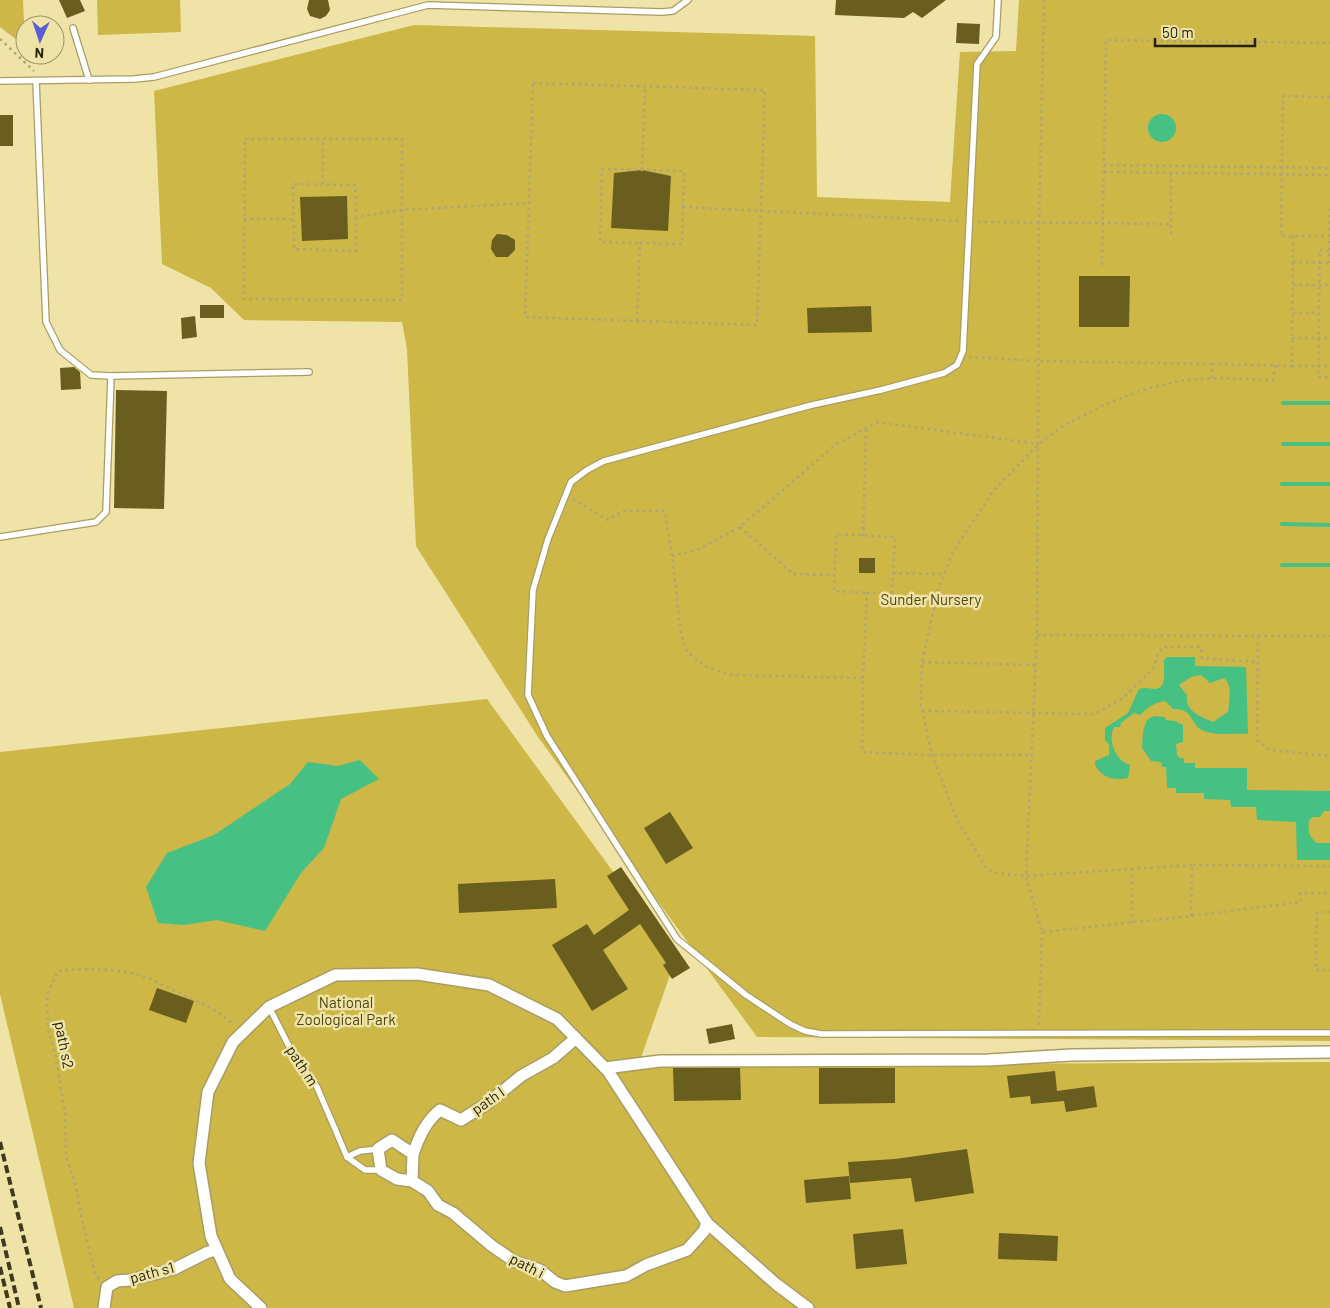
<svg xmlns="http://www.w3.org/2000/svg" width="1330" height="1308" font-family="Barlow,sans-serif">
	<style>
		.green { fill: #ccb747 }
		.water { fill: #47c084; fill-rule: evenodd }
		.lines { fill: none; stroke-linecap: round; stroke-linejoin: round }
		.stream { stroke: #47c084; stroke-width: 4 }
		.building { fill: #6a5e1e }
		.lane-casing { stroke: #a99d64; stroke-width: 8 }
		.street-casing { stroke: #a99d64; stroke-width: 14 }
		.path { stroke: #afa575; stroke-width: 2.5; stroke-dasharray: 2.5 4; stroke-linecap: butt }
		.lane { stroke: #fff; stroke-width: 5.5 }
		.street { stroke: #fff; stroke-width: 11 }
		.rail { stroke: #3e3a1d; stroke-width: 4; stroke-dasharray: 8 4; stroke-linecap: butt }
		.labels { text-anchor: middle; stroke-width: 5; stroke-linejoin: round; paint-order: stroke }
		.park-label { font-size: 15px; fill: #4f4614; stroke: #efe3a7 }
		.street-label { font-size: 15px; fill: #27230b; stroke: #efe3a7 }
	</style>
	<rect width="100%" height="100%" fill="#efe3a7"/>
	<g class="green">
		<polygon points="0,0 23,0 25,46 0,27"/>
		<polygon points="97,0 180,0 181,32 98,35"/>
		<polygon points="1019,0 1330,0 1330,1041 757,1037 538,737 416,546 407,349 402,322 244,320 211,288 162,264 154,91 414,25 815,36 817,197 950,202 960,52 1016,51"/>
		<polygon points="487,699 676,958 638,1066 1330,1062 1330,1308 74,1308 0,994 0,752"/>
	</g>
	<g class="water">
		<circle cx="1162" cy="128" r="14"/>
		<path d="M1167,657h28v9l51,1 2,67c-14,-1 -32,2 -44,-3 -15,-6 -9,-23 -31,-22l-8,-8c-10,1 -18,7 -25,14l-6,-2 -13,10 -1,4h-6c-7,14 2,34 16,38l-2,13c-14,3 -26,0 -33,-13v-4l14,-6v-11l-4,-4v-12l23,-15 11,-24c6,-2 11,0 17,0 12,-2 7,-21 8,-29zM1201,675l9,8 14,-5c9,8 5,23 4,34l-15,10c-12,-5 -29,-11 -26,-27l-8,-10 12,-8z"/>
		<path d="M1154,716l11,1 1,3 9,1 8,4v17l-7,2 1,11 3,3h4v5h11v5h52v22l83,1v20h-6l-4,6h-7l-4,3c-1,11 -1,16 8,23h13v17h-33l-1,-38 -39,-2 -1,-13h-25l-1,-7 -26,-1v-6h-28v-5h-9l-1,-21h-4l-1,-5 -10,-1 -9,-13 1,-17 4,-11z"/>
		<polygon points="360,760 379,779 341,799 324,848 301,873 265,931 217,920 184,925 158,923 146,887 167,853 214,835 290,784 308,762 338,766"/>
	</g>
	<g class="lines">
		<g class="stream">
			<polyline points="1283,403 1330,403"/>
			<polyline points="1283,444 1330,444"/>
			<polyline points="1282,484 1330,484"/>
			<polyline points="1282,524 1330,525"/>
			<polyline points="1282,565 1330,565"/>
		</g>
	</g>
	<g class="building">
		<polygon points="59,0 80,0 85,11 67,18"/>
		<polygon points="309,0 328,0 330,10 326,16 320,19 310,16 307,9"/>
		<polygon points="836,0 946,0 922,18 913,12 904,18 835,15"/>
		<polygon points="957,23 980,24 979,44 956,43"/>
		<rect x="0" y="115" width="13" height="31"/>
		<polygon points="642,170 671,176 668,231 611,228 614,173"/>
		<polygon points="347,196 348,239 302,241 300,197"/>
		<polygon points="497,234 507,235 515,240 515,250 508,257 496,257 491,249 492,240"/>
		<polygon points="1079,276 1130,276 1129,327 1079,327"/>
		<rect x="200" y="305" width="24" height="13"/>
		<polygon points="871,306 872,332 808,333 807,308"/>
		<polygon points="195,316 197,337 182,339 181,318"/>
		<polygon points="74,367 80,372 81,389 61,390 60,368"/>
		<polygon points="116,390 167,391 164,509 114,508"/>
		<rect x="859" y="558" width="16" height="15"/>
		<polygon points="670,812 693,848 666,864 644,828"/>
		<polygon points="621,867 690,968 672,979 663,965 666,963 640,924 603,950 628,989 592,1011 552,945 587,924 594,935 629,910 607,876"/>
		<polygon points="555,879 557,908 459,913 458,884"/>
		<polygon points="157,988 194,1001 186,1023 149,1010"/>
		<polygon points="732,1024 735,1039 709,1044 706,1029"/>
		<polygon points="673,1068 740,1068 741,1100 674,1101"/>
		<polygon points="819,1068 895,1068 895,1103 819,1104"/>
		<polygon points="1055,1071 1057,1091 1094,1086 1097,1107 1066,1112 1064,1101 1031,1104 1030,1096 1010,1098 1007,1076"/>
		<polygon points="967,1149 974,1193 915,1202 911,1178 850,1183 848,1162 895,1159"/>
		<polygon points="849,1176 851,1199 806,1203 804,1180"/>
		<polygon points="903,1229 907,1264 856,1269 853,1234"/>
		<polygon points="999,1233 1058,1236 1057,1261 998,1259"/>
	</g>
	<g class="lines">
		<g class="lane-casing">
			<g id="lane">
				<polyline points="998,0 996,37 977,64 963,351 957,365 944,373 881,390 812,405 604,461 587,470 571,482 548,539 533,590 528,695 547,736 677,939 746,995 790,1024 805,1031 821,1034 1330,1033"/>
				<polyline points="73,28 89,80"/>
				<polyline points="0,81 134,79 154,77 428,5 662,12 673,11 688,0"/>
				<polyline points="36,81 46,322 60,350 91,375 111,376 309,372"/>
				<polyline points="0,537 96,522 106,512 111,376"/>
				<polyline points="269,1007 292,1052 317,1087 347,1157 365,1170 381,1170"/>
				<polyline points="347,1157 360,1151 378,1149"/>
			</g>
		</g>
		<g class="street-casing">
			<g id="street">
				<polyline points="605,1068 660,1061 988,1060 1072,1055 1330,1052"/>
				<path d="M413,1154c6,-17 13,-33 27,-44l21,10 27,-17 33,-27 32,-18 23,-20"/>
				<polyline points="412,1181 397,1179 381,1170 378,1149 392,1140 413,1154 412,1181 428,1191 438,1205 453,1213 492,1246 514,1261 540,1270 555,1282 565,1286 626,1276 646,1265 687,1250 704,1231 707,1223"/>
				<polyline points="104,1308 107,1287 117,1281 130,1280 174,1269 208,1252 217,1250"/>
				<polyline points="261,1308 230,1279 211,1236 199,1163 208,1092 233,1042 269,1007 335,975 417,974 489,985 557,1019 608,1071 707,1223 776,1284 808,1308"/>
			</g>
		</g>
		<g class="path">
			<polyline points="1044,0 1039,223 1037,635 1026,876 1042,932 1191,916 1301,902 1300,893 1330,893"/>
			<polyline points="0,39 34,71"/>
			<polygon points="533,83 765,90 757,325 525,317"/>
			<polyline points="1330,97 1283,96 1281,236 1330,236"/>
			<polygon points="245,139 402,139 402,300 244,299"/>
			<polyline points="1104,165 1330,168"/>
			<polyline points="642,170 645,87"/>
			<polyline points="1104,172 1330,175"/>
			<polyline points="323,184 323,139"/>
			<polyline points="683,207 960,221"/>
			<polyline points="356,217 356,251 294,249 293,184 355,185 356,217 402,210 529,203"/>
			<polyline points="244,219 294,219"/>
			<polyline points="978,222 1171,224"/>
			<polyline points="1171,234 1171,173"/>
			<polyline points="1293,236 1292,366 1330,366"/>
			<polyline points="1329,251 1320,250 1318,377 1330,377"/>
			<polyline points="1293,262 1329,263"/>
			<polyline points="1329,263 1330,207"/>
			<polyline points="1102,265 1106,40 1330,43"/>
			<polyline points="1293,285 1330,285"/>
			<polyline points="1293,313 1319,313"/>
			<polyline points="637,321 640,243 682,244 684,171 602,169 600,242 640,243"/>
			<polyline points="1292,338 1330,338"/>
			<polyline points="969,357 1039,361 1213,364"/>
			<polyline points="1212,378 1213,364 1292,366"/>
			<polyline points="573,499 608,520 623,511 665,511 672,556 681,634 687,652 707,667 732,675 863,678 862,752 932,755 1032,755"/>
			<polyline points="740,527 793,574 834,575"/>
			<polyline points="863,536 866,429"/>
			<polyline points="672,556 699,549 740,527 835,445 877,422 1039,444"/>
			<polyline points="893,573 944,574"/>
			<polyline points="1037,635 1330,636"/>
			<polyline points="1258,636 1257,740 1270,750 1330,756"/>
			<polyline points="922,662 1036,665"/>
			<polyline points="863,678 867,593 892,594 895,537 836,534 834,591 867,593"/>
			<polyline points="922,711 1095,714 1123,698 1153,669 1158,654 1163,647 1201,647 1202,658 1258,662"/>
			<polyline points="1192,865 1026,876 995,873 986,868 957,820 932,755 921,705 922,662 939,586 954,550 993,491 1039,444 1061,427 1106,404 1146,389 1184,380 1212,378 1273,380 1276,365"/>
			<polyline points="1330,912 1317,912 1316,970 1330,970"/>
			<polyline points="1191,916 1192,865 1330,866"/>
			<polyline points="1132,923 1132,869"/>
			<polyline points="1039,1025 1042,932"/>
			<path d="M99,1279l-4,-5 -12,-50 -8,-42 -9,-25 -1,-44 -9,-55 -8,-30 -1,-34 11,-23c28,-3 57,-3 84,5 14,5 27,12 39,18 20,9 37,16 53,31"/>
		</g>
		<use href="#lane" class="lane"/>
		<use href="#street" class="street"/>
		<g class="rail">
			<polyline points="0,1142 41,1308"/>
			<polyline points="0,1227 19,1308"/>
			<polyline points="0,1267 10,1308"/>
		</g>
	</g>
	<g class="labels">
		<g class="park-label">
			<text x="931" y="605">Sunder Nursery</text>
			<text x="346" y="1008">National<tspan x="346" dy="17">Zoological Park</tspan></text>
		</g>
		<g class="street-label">
			<text transform="translate(64 1045) rotate(79)" y="5">path s2</text>
			<text transform="translate(302 1066) rotate(57)" y="5">path m</text>
			<text transform="translate(488 1101) rotate(-35)" y="5">path l</text>
			<text transform="translate(527 1266) rotate(27)" y="5">path i</text>
			<text transform="translate(152 1273) rotate(-15)" y="5">path s1</text>
		</g>
	</g>
	<g transform="translate(40 40) rotate(183)"><circle r="24" fill="#efe3a7" stroke="#9f9669"/>
	<path d="M0-4L9 19L0 12L-9 19Z" fill="#5c5dd5"/>
	<text y="-8" font-size="14" font-weight="bold" text-anchor="middle" fill="#27230b">N</text>
	</g>
	<path d="M1155 38v8h100v-8" fill="none" stroke="#27230b" stroke-width="2.5"/>
	<text x="1162" y="38" font-size="15" fill="#27230b" stroke="#efe3a7" stroke-width="4" paint-order="stroke">50 m</text>
</svg>
